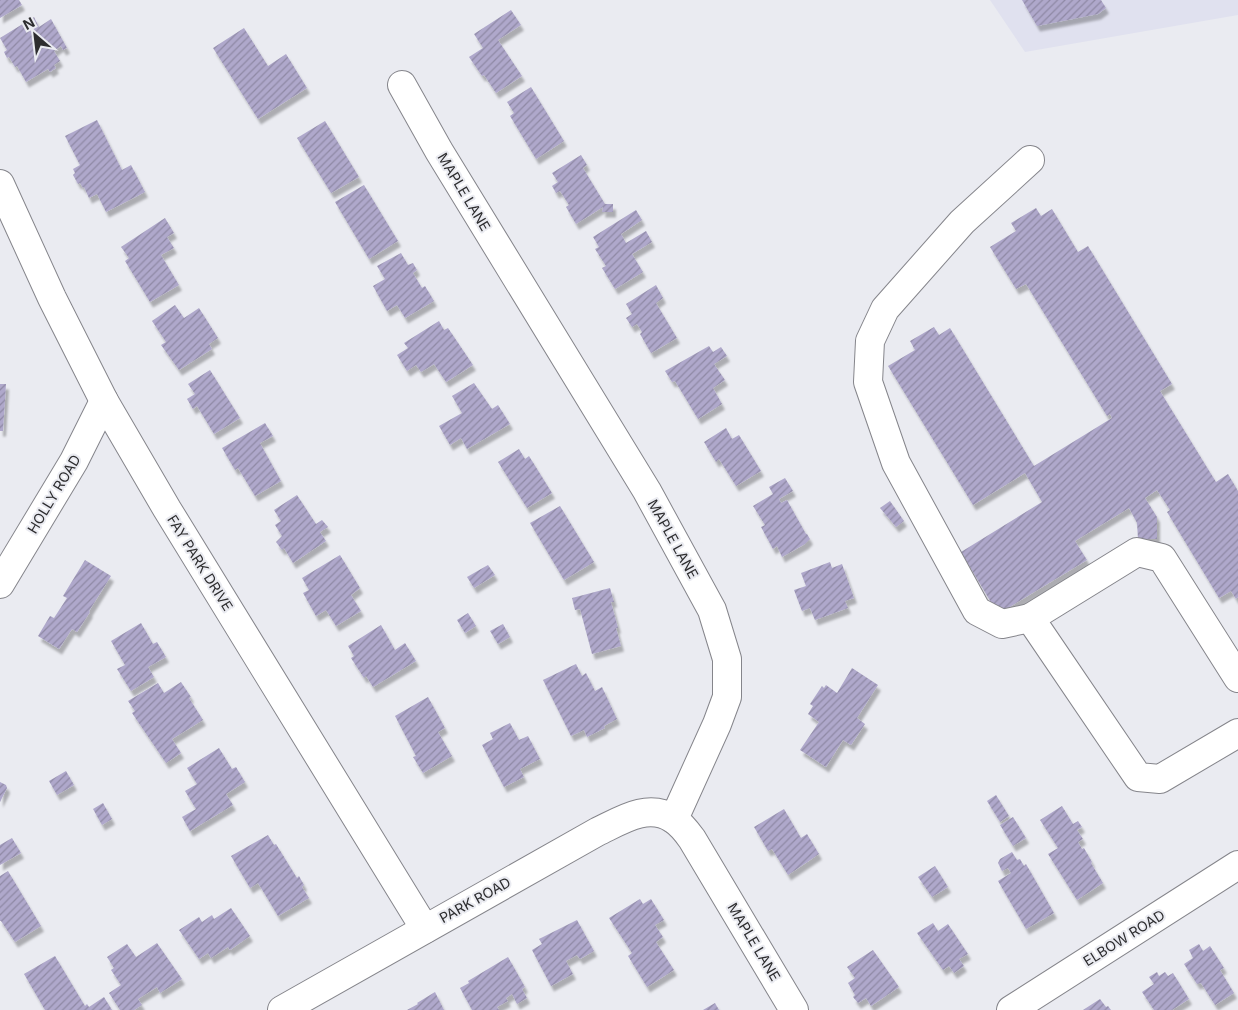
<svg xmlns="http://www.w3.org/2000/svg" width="1238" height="1010" font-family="Inter,sans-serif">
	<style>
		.built { fill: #e0e1ef }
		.building { fill: url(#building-hatch); filter: url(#shadow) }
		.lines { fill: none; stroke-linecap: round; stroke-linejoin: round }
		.minor-casing { stroke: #85858b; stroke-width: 30 }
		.minor { stroke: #fff; stroke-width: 28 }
		.labels { text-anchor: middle; stroke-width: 4; stroke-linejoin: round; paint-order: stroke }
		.street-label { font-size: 14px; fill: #2d2d2f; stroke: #eaebf1 }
	</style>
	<defs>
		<pattern id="building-hatch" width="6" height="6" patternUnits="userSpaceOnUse" patternTransform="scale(1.25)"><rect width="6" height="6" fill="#afa8cb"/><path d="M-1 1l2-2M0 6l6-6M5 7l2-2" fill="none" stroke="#8f89a5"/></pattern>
		<filter id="shadow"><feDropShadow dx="3" dy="5.5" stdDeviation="1" flood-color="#0004"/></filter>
	</defs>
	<rect width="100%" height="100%" fill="#eaebf1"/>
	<polygon class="built" points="990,0 1238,0 1238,15 1025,52"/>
	<g class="building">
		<polygon points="0,0 19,0 22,5 0,18"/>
		<polygon points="1022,0 1101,0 1106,8 1098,14 1037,26"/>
		<polygon points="511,10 521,25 498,40 522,76 496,93 484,75 482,76 469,57 483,48 474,34"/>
		<polygon points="34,17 39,27 51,19 67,48 63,50 61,46 54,51 60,61 54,65 56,68 50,72 48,69 26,82 17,66 15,67 9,57 7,58 4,52 7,50 0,38"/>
		<polygon points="244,28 268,66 286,54 307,88 258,119 213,48"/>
		<polygon points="531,87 564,141 536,159 510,116 514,113 507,102"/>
		<polygon points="97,120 122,170 131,165 145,192 106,212 97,194 89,198 84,187 83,188 80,183 78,184 73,175 75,173 73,169 80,165 65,136"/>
		<polygon points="325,121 359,177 331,193 297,138"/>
		<polygon points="581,155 587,165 583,168 605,204 613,204 613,212 602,212 603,207 576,224 566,207 569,205 560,191 556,193 552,186 558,182 552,173"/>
		<polygon points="364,185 398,241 369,259 335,202"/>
		<polygon points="1036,208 1041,216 1052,209 1078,252 1088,246 1172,384 1160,391 1216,482 1228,474 1238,491 1238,597 1236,599 1231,591 1219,598 1167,512 1170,510 1157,490 1145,498 1157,517 1157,539 1138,539 1137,523 1129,508 1075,541 1087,560 998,614 961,552 1042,502 1025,473 973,505 888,366 915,350 910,341 934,327 939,335 950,328 1034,466 1112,418 1110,414 1107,416 1026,284 1016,289 990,247 1016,231 1011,223"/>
		<polygon points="636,210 642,220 621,234 626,243 646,231 652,242 632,254 643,272 615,289 602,268 606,266 595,249 599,247 593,237"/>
		<polygon points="165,218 174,233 167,237 174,248 161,255 179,285 150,302 125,261 129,258 121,247"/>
		<polygon points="401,253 408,265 413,263 417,270 413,273 422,288 425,286 434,301 405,318 397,305 387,311 373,286 385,279 377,266"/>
		<polygon points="656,285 663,298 656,303 677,338 651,353 640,334 642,332 637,324 632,327 626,318 632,314 626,304"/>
		<polygon points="175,305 184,318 199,308 218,338 209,344 212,349 179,370 161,345 166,342 152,321"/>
		<polygon points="439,321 444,330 448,328 473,365 446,382 434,364 421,372 416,365 407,371 397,355 408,348 404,343"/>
		<polygon points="709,346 713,352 721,347 727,356 714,364 725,380 713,388 722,404 698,419 675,381 672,382 665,371"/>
		<polygon points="210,370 240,418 214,434 197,406 193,409 187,399 195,394 188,384"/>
		<polygon points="474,383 492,409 498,405 510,424 467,449 461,438 450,445 439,426 462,413 452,396"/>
		<polygon points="0,384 6,384 3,431 0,431"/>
		<polygon points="265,423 273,436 260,443 281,481 255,496 238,468 235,470 222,448"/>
		<polygon points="726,428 732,439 739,435 761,471 736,486 719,459 716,462 704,442"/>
		<polygon points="519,449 525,459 529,456 552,493 527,508 498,462"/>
		<polygon points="785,478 793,491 779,499 781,503 787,500 806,534 807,534 810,539 805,544 782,557 777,546 773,549 761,527 765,525 753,506 773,494 769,487"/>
		<polygon points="297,495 316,524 322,520 328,527 320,532 326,541 293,563 284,548 282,550 276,542 282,536 275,525 281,521 274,510"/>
		<polygon points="890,501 904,521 896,527 880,508"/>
		<polygon points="560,506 594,562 564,580 530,523"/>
		<polygon points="340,555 360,588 351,595 361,611 336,626 326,610 316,616 303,593 309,590 302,578"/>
		<polygon points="85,560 111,576 89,611 90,612 77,632 72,629 59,649 38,636 50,616 54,618 67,598 63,596"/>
		<polygon points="830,562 832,568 842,564 854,598 845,601 848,608 815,620 810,608 802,611 794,590 806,586 801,573"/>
		<polygon points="488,565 495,575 474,588 467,577"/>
		<polygon points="610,588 614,602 611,602 618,628 616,628 621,646 592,654 580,609 575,610 572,598"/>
		<polygon points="468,613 476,626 465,633 457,620"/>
		<polygon points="141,623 153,644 157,642 166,657 148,667 154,677 131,691 117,669 125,665 111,641"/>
		<polygon points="503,624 510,637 498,644 490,631"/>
		<polygon points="381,625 395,650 405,643 416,661 373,687 366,676 364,678 351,658 354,656 348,646"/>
		<polygon points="576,664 582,676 586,673 595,691 602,687 617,719 604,726 605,728 587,737 584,730 571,736 543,680"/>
		<polygon points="852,668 878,685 857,718 865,724 851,745 843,740 826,767 800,750 819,722 808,714 813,706 810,704 822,686 824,688 826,685 837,693"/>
		<polygon points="181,682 191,697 189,698 203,720 172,739 181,753 166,763 132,713 135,711 128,701 158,683 164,693"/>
		<polygon points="428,697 445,728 438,732 452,756 423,773 413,757 416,756 395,716"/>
		<polygon points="510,723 519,740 528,736 540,759 520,769 524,777 504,787 482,745 493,739 490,733"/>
		<polygon points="219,748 232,769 236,767 245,782 226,794 233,805 190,831 182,817 196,809 185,791 197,784 187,768"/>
		<polygon points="66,771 74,785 57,795 49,781"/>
		<polygon points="0,782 6,785 7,788 0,802"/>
		<polygon points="996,795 1009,816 1000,822 987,801"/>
		<polygon points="103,803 112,819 102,825 93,809"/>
		<polygon points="1062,806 1073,824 1078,821 1082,827 1077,830 1083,839 1078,842 1082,849 1084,848 1092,862 1091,863 1103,883 1077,900 1048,854 1058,848 1040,820"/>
		<polygon points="784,809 801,838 807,834 819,854 788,875 772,849 768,851 754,827"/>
		<polygon points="1013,817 1026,838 1013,846 1000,825"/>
		<polygon points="268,835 274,845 276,844 297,878 299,876 304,885 302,887 309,898 278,916 258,883 250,888 231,856"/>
		<polygon points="12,838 21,853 0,865 0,845"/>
		<polygon points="1012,852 1017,860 1020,859 1024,866 1026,864 1054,913 1026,929 998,881 1011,873 1008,868 1002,871 998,863 1000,859"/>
		<polygon points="935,866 948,887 932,897 918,877"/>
		<polygon points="8,871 41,926 15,942 1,921 0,921 0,876"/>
		<polygon points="640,899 643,904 651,899 664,920 655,925 663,937 656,942 674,970 647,987 628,956 632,953 609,918"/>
		<polygon points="231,908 250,936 230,950 228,947 211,958 208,953 199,959 179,930 199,917 202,922 212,915 214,919"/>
		<polygon points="577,920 594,951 580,959 577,955 566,961 573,974 551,986 532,950 542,944 539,939"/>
		<polygon points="933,923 938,931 948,924 968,954 959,959 964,966 954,973 949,966 943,970 917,933"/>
		<polygon points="157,943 182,979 160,993 157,987 138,999 142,1005 134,1010 120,1010 109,993 121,985 111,970 114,968 107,957 127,944 136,957"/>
		<polygon points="1199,944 1203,951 1210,946 1224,968 1220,970 1234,993 1215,1005 1201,983 1197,984 1184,964 1193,958 1189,950"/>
		<polygon points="873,950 899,987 871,1006 866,998 858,1003 853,997 855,995 848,983 855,978 847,967"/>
		<polygon points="55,956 85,1006 87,1004 89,1007 104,997 112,1010 45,1010 24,974"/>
		<polygon points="508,957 525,987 522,989 527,998 517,1004 512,994 506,998 508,1001 497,1007 499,1010 472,1010 460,988 469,983 468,981"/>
		<polygon points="1157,972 1159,976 1165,972 1168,976 1173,973 1189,999 1172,1010 1154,1010 1142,992 1154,984 1149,977"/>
		<polygon points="435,992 444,1010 407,1010 418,1004 417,1003"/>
		<polygon points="1100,999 1106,1007 1108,1006 1111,1010 1083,1010"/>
		<polygon points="715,1003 719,1010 703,1010"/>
	</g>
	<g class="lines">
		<g class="minor-casing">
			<g id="minor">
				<polyline points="402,85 439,151 647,491 712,610 727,659 727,697 717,724 674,819"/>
				<polyline points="0,184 52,298 104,401 167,509 425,929"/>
				<polyline points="0,584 74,461 104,401"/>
				<polyline points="1030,618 1002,624 977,611 896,463 868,382 870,341 885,309 962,222 1030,160"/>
				<polyline points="1238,678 1162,558 1137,552 1030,618 1138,777 1160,779 1238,733"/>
				<path d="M282,1010l315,-178c23,-11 51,-30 76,-13 8,5 14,13 19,20l102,171"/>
				<polyline points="1011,1010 1238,865"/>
			</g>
		</g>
		<use href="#minor" class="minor"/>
	</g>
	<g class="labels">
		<g class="street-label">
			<text transform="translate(464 192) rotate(59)" y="5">MAPLE LANE</text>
			<text transform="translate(54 494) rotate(-59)" y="5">HOLLY ROAD</text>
			<text transform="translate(673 539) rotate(61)" y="5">MAPLE LANE</text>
			<text transform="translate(200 563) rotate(58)" y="5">FAY PARK DRIVE</text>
			<text transform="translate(475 900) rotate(-29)" y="5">PARK ROAD</text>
			<text transform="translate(1124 938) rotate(-32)" y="5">ELBOW ROAD</text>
			<text transform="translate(754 942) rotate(59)" y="5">MAPLE LANE</text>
		</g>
	</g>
	<g transform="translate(35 35) rotate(332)" stroke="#eaebf1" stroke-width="4" paint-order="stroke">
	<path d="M0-4L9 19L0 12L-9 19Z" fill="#2d2d2f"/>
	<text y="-8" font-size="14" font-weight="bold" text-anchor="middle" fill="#2d2d2f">N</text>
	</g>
</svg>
